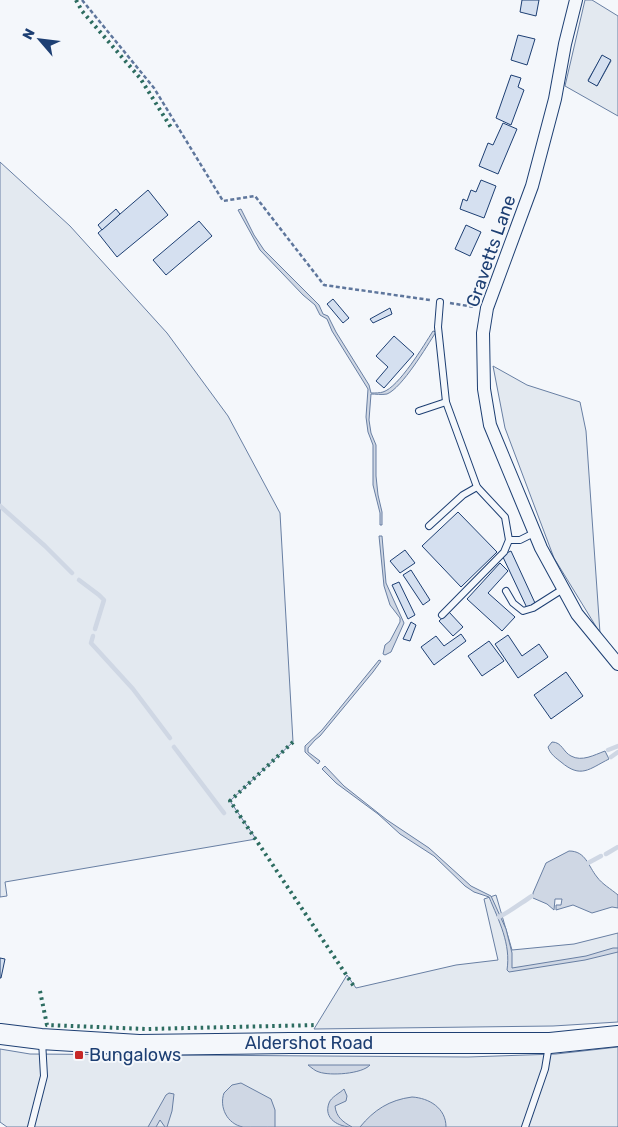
<svg xmlns="http://www.w3.org/2000/svg" width="618" height="1127" font-family="Rubik,sans-serif">
	<style>
		.green { fill: #e3e9f0; stroke: #687fa3; fill-rule: evenodd }
		.water { fill: #cfd7e4; stroke: #687fa3 }
		.lines { fill: none; stroke-linecap: round; stroke-linejoin: round }
		.stream { stroke: #cfd7e4; stroke-width: 4.5 }
		.building { fill: #d5e0f0; stroke: #1d3f73 }
		.service-casing { stroke: #1d3f73; stroke-width: 8 }
		.minor-casing { stroke: #1d3f73; stroke-width: 14 }
		.primary-casing { stroke: #1d3f73; stroke-width: 22 }
		.path { stroke: #5e769c; stroke-width: 2.5; stroke-dasharray: 4 2.5; stroke-linecap: butt }
		.service { stroke: #f4f7fb; stroke-width: 6 }
		.minor { stroke: #f4f7fb; stroke-width: 12 }
		.primary { stroke: #f4f7fb; stroke-width: 20 }
		.hedge { stroke: #2c6c60; stroke-width: 4; stroke-dasharray: 2.5 4; stroke-linecap: butt }
		.poi-dot { fill: #c62828; stroke: #f4f7fb; stroke-width: 2 }
		.labels { text-anchor: middle; stroke-width: 4; stroke-linejoin: round; paint-order: stroke }
		.street-label { font-size: 18px; fill: #1d3f73; stroke: #f4f7fb }
		.poi-label { font-size: 18px; fill: #1d3f73; stroke: #f4f7fb; text-anchor: start }
	</style>
	<rect width="100%" height="100%" fill="#f4f7fb"/>
	<g class="green">
		<path d="M585,0h7l26,16v100l-53,-30zM602,56l9,5 -14,25 -9,-6z"/>
		<polygon points="0,162 70,226 167,333 228,416 280,513 293,742 230,801 256,839 5,882 7,896 0,897"/>
		<polygon points="493,366 527,385 580,402 586,431 600,633 554,558 505,428"/>
		<polygon points="496,895 512,950 574,944 618,933 618,1022 553,1026 314,1029 347,975 356,988 456,965 498,960 484,899"/>
		<polygon points="618,1047 618,1127 7,1127 0,1122 0,1049 30,1054 468,1057 556,1054"/>
	</g>
	<g class="water">
		<path d="M241,209l13,26 10,15 55,55 4,9 5,2 8,16 33,53 2,8c4,0 9,0 12,-1 16,-5 41,-47 50,-61l3,1c-9,14 -34,56 -49,62 -5,1 -12,0 -16,0l-2,26 2,13 5,12v31l2,19 4,17v13h-2v-12l-7,-28v-40l-5,-13 -2,-15 2,-28 -36,-58 -5,-12 -7,-4 -5,-10 -12,-10 -43,-45 -22,-40z"/>
		<polygon points="379,536 382,536 386,583 404,623 391,652 385,655 383,654 385,645 390,641 400,622 400,618 390,605 384,586"/>
		<polygon points="379,660 381,661 373,672 320,736 315,740 308,748 308,752 320,761 318,764 305,752 305,746 322,730"/>
		<path d="M552,742c10,0 11,10 19,14 11,6 23,-1 34,-5l4,8c-20,10 -28,20 -48,3 -5,-4 -11,-8 -13,-15z"/>
		<path d="M325,766l19,20 43,34 42,28 42,38 20,10 15,33 6,24v15l74,-12 27,-8h5v4l-33,8 -76,12 -2,-2c4,-26 -8,-49 -18,-73l-15,-5 -9,-6 -31,-30 -34,-22 -22,-20 -42,-31 -14,-14z"/>
		<path d="M569,851c17,0 19,15 28,26 5,7 14,12 21,18v13l-6,-1 -20,6 -19,-8 -17,5v-5h5l1,-6h-7l-1,11 -7,-6 -14,-6v-5l13,-30z"/>
		<path d="M308,1065h62c-8,9 -40,11 -51,7 -4,-1 -7,-4 -11,-7z"/>
		<path d="M241,1083l30,16 4,11v17c-10,0 -22,0 -32,0 -16,-3 -24,-20 -19,-34l8,-8z"/>
		<path d="M344,1089l3,7 -1,5 -11,5c1,11 8,16 17,21 -13,0 -29,-8 -23,-24 2,-6 11,-10 15,-14z"/>
		<polygon points="169,1093 174,1094 172,1111 167,1127 165,1127 160,1120 156,1127 148,1127 166,1095"/>
		<path d="M412,1097c17,1 34,11 34,30h-86c14,-17 29,-27 52,-30z"/>
	</g>
	<g class="lines">
		<g class="stream">
			<polyline points="0,506 45,546 72,573"/>
			<polyline points="79,580 99,595 104,600 95,629"/>
			<polyline points="93,636 91,643 133,689 170,738"/>
			<polyline points="174,747 224,813"/>
			<polyline points="608,750 618,746"/>
			<polyline points="611,757 618,752"/>
			<polyline points="606,854 618,847"/>
			<polyline points="588,863 601,856"/>
			<path d="M499,917c12,-6 22,-14 33,-21"/>
		</g>
	</g>
	<g class="building">
		<polygon points="522,0 539,0 536,16 520,12"/>
		<polygon points="518,35 535,39 527,65 511,60"/>
		<polygon points="602,55 611,60 597,86 588,81"/>
		<polygon points="511,75 521,78 518,87 524,90 511,125 496,118"/>
		<polygon points="503,123 517,129 498,174 479,166 488,143 493,145"/>
		<polygon points="481,180 496,186 484,218 460,209 463,199 467,201 471,190 476,192"/>
		<polygon points="148,190 168,215 117,257 98,233"/>
		<polygon points="116,209 120,214 102,230 98,225"/>
		<polygon points="199,221 212,236 166,275 153,260"/>
		<polygon points="466,225 481,232 470,256 455,249"/>
		<polygon points="333,299 349,318 343,323 327,304"/>
		<polygon points="390,308 392,314 373,323 370,319"/>
		<polygon points="394,336 414,354 384,388 376,381 388,367 376,356"/>
		<polygon points="458,512 497,552 461,587 422,546"/>
		<polygon points="405,550 415,563 400,573 390,561"/>
		<polygon points="511,551 535,603 527,608 502,555"/>
		<polygon points="500,563 508,571 488,593 515,617 502,631 467,599"/>
		<polygon points="411,570 430,600 423,605 403,575"/>
		<polygon points="399,582 415,615 408,619 392,585"/>
		<polygon points="449,612 463,627 453,636 439,621"/>
		<polygon points="411,622 416,625 410,641 403,639"/>
		<polygon points="461,634 466,641 434,665 421,647 436,636 444,646"/>
		<polygon points="508,635 522,656 539,644 548,657 518,678 495,644"/>
		<polygon points="489,641 504,661 482,676 468,656"/>
		<polygon points="566,672 583,696 551,719 534,695"/>
		<polygon points="0,958 5,959 1,978 0,978"/>
	</g>
	<g class="lines">
		<g class="service-casing">
			<g id="service">
				<polyline points="440,302 438,327 446,402"/>
				<polyline points="419,411 446,402 477,487 505,517 509,540"/>
				<polyline points="429,526 463,495 477,487"/>
				<polyline points="506,591 513,603 523,611 533,608 563,589"/>
				<polyline points="442,615 504,552 509,540 520,540 534,533"/>
				<polyline points="31,1127 44,1076 42,1041"/>
				<polyline points="525,1127 545,1069 549,1045"/>
			</g>
		</g>
		<g class="minor-casing">
			<polyline id="minor" points="576,0 565,44 555,99 532,186 487,308 483,333 484,389 490,425 541,548 577,614 618,664"/>
		</g>
		<g class="primary-casing">
			<polyline id="primary" points="0,1034 41,1039 139,1045 290,1043 550,1043 618,1036"/>
		</g>
		<g class="path">
			<polyline points="82,0 154,88 223,201 255,196 324,285 430,300"/>
			<polyline points="450,303 474,307"/>
		</g>
		<use href="#service" class="service"/>
		<use href="#minor" class="minor"/>
		<use href="#primary" class="primary"/>
		<g class="hedge">
			<polyline points="76,0 82,11 140,78 172,129"/>
			<polyline points="293,742 230,801 355,988"/>
			<polyline points="40,991 47,1025 146,1029 317,1025"/>
		</g>
	</g>
	<rect class="poi-dot" x="74" y="1050" width="10" height="10" rx="2.5"/>
	<g class="labels">
		<g class="street-label">
			<text transform="translate(491 251) rotate(-71)" y="6">Gravetts Lane</text>
			<text x="309" y="1049">Aldershot Road</text>
		</g>
		<g class="poi-label">
			<text x="89" y="1061">Bungalows</text>
		</g>
	</g>
	<g transform="translate(40 40) rotate(298)" stroke="#f4f7fb" stroke-width="4" paint-order="stroke">
	<path d="M0-4L9 19L0 12L-9 19Z" fill="#1d3f73"/>
	<text y="-8" font-size="14" font-weight="bold" text-anchor="middle" fill="#1d3f73">N</text>
	</g>
</svg>
